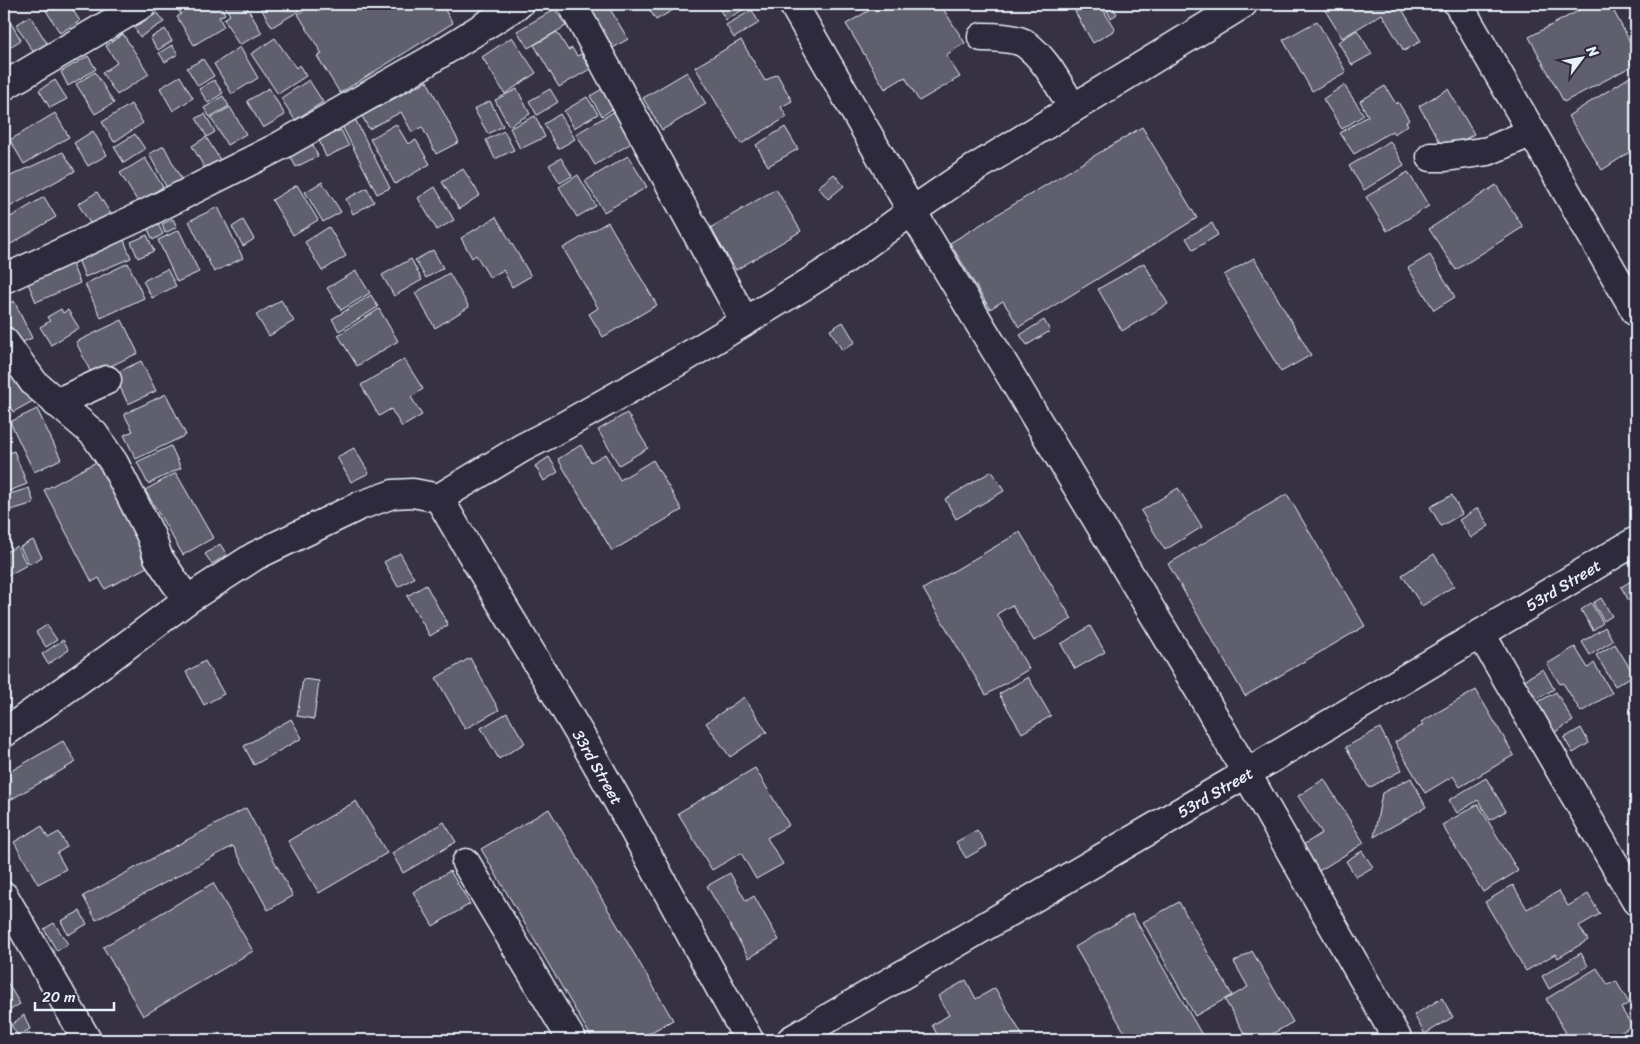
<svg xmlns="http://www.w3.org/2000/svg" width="1640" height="1044" font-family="Sriracha,sans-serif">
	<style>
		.building { fill: #605e6e; stroke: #e8f1f8 }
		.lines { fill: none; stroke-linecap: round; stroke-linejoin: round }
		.minor-casing { stroke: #e8f1f8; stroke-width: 31 }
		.minor { stroke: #2f2a3d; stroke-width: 28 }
		.labels { text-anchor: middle; stroke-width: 4; stroke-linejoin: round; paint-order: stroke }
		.street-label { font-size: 16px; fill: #e8f1f8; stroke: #2f2a3d }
	</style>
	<rect width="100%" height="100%" fill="#363244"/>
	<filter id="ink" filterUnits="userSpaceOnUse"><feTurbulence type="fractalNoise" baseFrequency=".02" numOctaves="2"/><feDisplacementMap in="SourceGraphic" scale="10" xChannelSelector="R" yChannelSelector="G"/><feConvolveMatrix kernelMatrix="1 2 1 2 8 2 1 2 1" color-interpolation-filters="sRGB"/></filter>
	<g filter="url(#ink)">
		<g class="building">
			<polygon points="42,4 69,4 80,21 60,33"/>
			<polygon points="186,4 219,4 225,14 219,17 224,27 194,45 177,17 181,14 177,9"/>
			<polygon points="224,4 245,4 262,33 239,45 224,19 230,15"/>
			<polygon points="261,4 295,4 299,11 272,27 259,5"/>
			<polygon points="314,4 441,4 453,23 340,93 317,56 322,54 298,14"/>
			<polygon points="577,4 607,4 628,39 606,52"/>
			<polygon points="646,4 683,4 656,20"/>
			<polygon points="716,4 743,4 746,8 726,20"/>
			<polygon points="880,4 940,4 965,43 946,55 960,77 919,101 905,77 885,89 846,24"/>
			<polygon points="1088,4 1100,4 1115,30 1093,43 1075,12"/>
			<polygon points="1103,4 1111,4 1117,14 1111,18"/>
			<polygon points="1329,4 1399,4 1421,41 1404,51 1382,14 1342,38 1323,7"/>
			<polygon points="1591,4 1610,4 1636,53 1636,64 1564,102 1529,37"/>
			<polygon points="555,9 566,26 528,48 517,31"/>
			<polygon points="752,10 759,23 734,38 726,25"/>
			<polygon points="158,13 164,22 140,37 134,27"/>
			<polygon points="1636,14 1636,32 1629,19"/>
			<polygon points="30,16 50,48 36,56 16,25"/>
			<polygon points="9,20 21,40 7,49 4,44 4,24"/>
			<polygon points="1317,21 1346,72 1312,91 1283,40"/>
			<polygon points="165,29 172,41 158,50 150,38"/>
			<polygon points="1357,30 1372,54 1352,65 1338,42"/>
			<polygon points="557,32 568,50 572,48 577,56 581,54 590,69 559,87 534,45"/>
			<polygon points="123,34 149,74 117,95 102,73 117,63 106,46"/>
			<polygon points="512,37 536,73 505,94 482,57"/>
			<polygon points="275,38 296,68 299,65 306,76 278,94 251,54"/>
			<polygon points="741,40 765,81 777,74 792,101 781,107 787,117 741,144 695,67"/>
			<polygon points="172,45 178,54 165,62 159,53"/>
			<polygon points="240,47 258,78 232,94 214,64"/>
			<polygon points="88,56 96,69 68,86 61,72"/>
			<polygon points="203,59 214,76 198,86 187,68"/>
			<polygon points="95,72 114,103 95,114 76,84"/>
			<polygon points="687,72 706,104 662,130 643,98"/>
			<polygon points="1636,73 1636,148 1602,170 1568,116"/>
			<polygon points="180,76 193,98 173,111 160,88"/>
			<polygon points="55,80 67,99 50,108 39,90"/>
			<polygon points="214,80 223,93 208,103 199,89"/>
			<polygon points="309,80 323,102 295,120 281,98"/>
			<polygon points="427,81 459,142 436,154 422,127 412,132 401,112 369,129 362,116"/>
			<polygon points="1344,85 1364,115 1342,129 1323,99"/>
			<polygon points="1385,86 1396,104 1398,102 1409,120 1406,122 1408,125 1394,134 1392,131 1354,154 1340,133 1368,116 1360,101"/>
			<polygon points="269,88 285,115 263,128 247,101"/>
			<polygon points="517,89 530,114 509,126 495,100"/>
			<polygon points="550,89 558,102 537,115 529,101"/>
			<polygon points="602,89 614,108 602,116 590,96"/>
			<polygon points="1448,89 1474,134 1445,151 1419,106"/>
			<polygon points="223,96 229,106 210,117 204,108"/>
			<polygon points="587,97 598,114 574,128 564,111"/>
			<polygon points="490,101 503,126 488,134 474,109"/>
			<polygon points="131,104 143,123 114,142 102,122"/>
			<polygon points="230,107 246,134 227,145 211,118"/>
			<polygon points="615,111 633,142 595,165 576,134"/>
			<polygon points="55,113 69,137 24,164 10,140"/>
			<polygon points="205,114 215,132 207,137 196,118"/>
			<polygon points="560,114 575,139 558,149 544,124"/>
			<polygon points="535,116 545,137 520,149 510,128"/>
			<polygon points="354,117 390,188 377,194 341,124"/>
			<polygon points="396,124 408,144 416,140 430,164 395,184 370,139"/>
			<polygon points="785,127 798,149 768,166 756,145"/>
			<polygon points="1142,127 1197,218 1019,327 1003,301 990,309 950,243"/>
			<polygon points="341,130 349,146 326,157 319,140"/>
			<polygon points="93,131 107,155 88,166 74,143"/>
			<polygon points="504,131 514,150 495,159 486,140"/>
			<polygon points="135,134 145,149 124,163 114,147"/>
			<polygon points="206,137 222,163 207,172 192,146"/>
			<polygon points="1390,141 1404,165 1364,190 1349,166"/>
			<polygon points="311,142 318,156 296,167 289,154"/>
			<polygon points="164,146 183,183 168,190 149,154"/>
			<polygon points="63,152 75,171 4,210 4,179"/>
			<polygon points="628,156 647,187 604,212 585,181"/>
			<polygon points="145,158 163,187 138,202 120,173"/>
			<polygon points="561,158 572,176 560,183 549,165"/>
			<polygon points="463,169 480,195 459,209 442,182"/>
			<polygon points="1408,172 1429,206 1387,231 1366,197"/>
			<polygon points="834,174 844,186 828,199 818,187"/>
			<polygon points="578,175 596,206 577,217 559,187"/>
			<polygon points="322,182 341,212 323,222 305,192"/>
			<polygon points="297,185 318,220 293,235 272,200"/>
			<polygon points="1496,185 1523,227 1456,270 1429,229"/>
			<polygon points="435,187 454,220 437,230 418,198"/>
			<polygon points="367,188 374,202 353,214 346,199"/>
			<polygon points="776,189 801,231 736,270 710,228"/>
			<polygon points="97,192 117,224 98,236 78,204"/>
			<polygon points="44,197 56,217 11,244 4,232 4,221"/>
			<polygon points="218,207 243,258 214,272 189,221"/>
			<polygon points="496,217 531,276 512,287 503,270 490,278 476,255 472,258 461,238"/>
			<polygon points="173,219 177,227 165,233 162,224"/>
			<polygon points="243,220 254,239 243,246 232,227"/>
			<polygon points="157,222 163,234 153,240 147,227"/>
			<polygon points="608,222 657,305 603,337 589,314 598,308 563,248"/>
			<polygon points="1212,223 1218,235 1193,250 1186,238"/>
			<polygon points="329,227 346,256 322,271 305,242"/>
			<polygon points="179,230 199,272 177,282 158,240"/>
			<polygon points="147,235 154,251 138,258 131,242"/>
			<polygon points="124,240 131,258 85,277 78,259"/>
			<polygon points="433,250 443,268 426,278 415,260"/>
			<polygon points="1430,255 1455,297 1434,310 1408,268"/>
			<polygon points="1254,258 1311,355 1281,372 1224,275"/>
			<polygon points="411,259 422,280 394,296 382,275"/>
			<polygon points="71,262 80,283 36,302 27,281"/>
			<polygon points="128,263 144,298 101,318 85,284"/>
			<polygon points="1144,263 1168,304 1122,331 1098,289"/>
			<polygon points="167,269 176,286 152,298 143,281"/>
			<polygon points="356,271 370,293 341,310 327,288"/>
			<polygon points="449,273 469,307 435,328 415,293"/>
			<polygon points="371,295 378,307 339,331 332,319"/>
			<polygon points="281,300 294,321 269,336 256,315"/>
			<polygon points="14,301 32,338 12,347 4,330 4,306"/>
			<polygon points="61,309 63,313 68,310 79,328 51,345 40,327 50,321 47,317"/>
			<polygon points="379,309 398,341 357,366 338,335"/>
			<polygon points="122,320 138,353 92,375 76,342"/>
			<polygon points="1044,320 1050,331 1027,345 1020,335"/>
			<polygon points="843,322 855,342 842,350 830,330"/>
			<polygon points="404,359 423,389 411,397 422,415 402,427 391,409 379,416 361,385"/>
			<polygon points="141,361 156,391 128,404 114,374"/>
			<polygon points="18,372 33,401 13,412 4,394 4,379"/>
			<polygon points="166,394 186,435 136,459 124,435 133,431 124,414"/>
			<polygon points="37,409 61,459 34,472 10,422"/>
			<polygon points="627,413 648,448 619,465 598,430"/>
			<polygon points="581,445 591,462 605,454 620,480 653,460 682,510 612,551 558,459"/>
			<polygon points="171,446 181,468 148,484 137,462"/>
			<polygon points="354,448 369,473 351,482 337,457"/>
			<polygon points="14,451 27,484 4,493 4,455"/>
			<polygon points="549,457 558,472 544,481 535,466"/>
			<polygon points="100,460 148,552 141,556 147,567 105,589 99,578 92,582 44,490"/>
			<polygon points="992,471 1004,491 956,519 945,499"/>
			<polygon points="176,473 213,538 183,555 145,490"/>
			<polygon points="29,488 34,503 8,511 4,496"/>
			<polygon points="1178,488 1202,527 1165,550 1141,511"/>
			<polygon points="1287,494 1365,626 1245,696 1168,564"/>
			<polygon points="1452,495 1462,514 1441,526 1430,507"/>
			<polygon points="1478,508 1489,526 1471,538 1459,520"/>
			<polygon points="1020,532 1072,619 1034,641 1012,605 997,614 1029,669 986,695 923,589"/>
			<polygon points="33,540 42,557 29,564 20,547"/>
			<polygon points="220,544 227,555 212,564 205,554"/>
			<polygon points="17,546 27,565 5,577 4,553"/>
			<polygon points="400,553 414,578 398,587 384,562"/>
			<polygon points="1434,554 1454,586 1422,606 1402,575"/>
			<polygon points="1636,578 1636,597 1629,601 1621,587"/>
			<polygon points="426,585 448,625 430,636 407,596"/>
			<polygon points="1601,598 1612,616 1604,621 1593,603"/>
			<polygon points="1591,603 1603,623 1593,630 1581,610"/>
			<polygon points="47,625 57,640 46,647 36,632"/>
			<polygon points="1090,626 1105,652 1075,669 1061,644"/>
			<polygon points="1605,627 1613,641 1590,655 1582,642"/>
			<polygon points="63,640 69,650 48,664 42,654"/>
			<polygon points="1615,644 1634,675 1615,686 1596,655"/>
			<polygon points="1575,647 1588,668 1594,663 1612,693 1581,712 1563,683 1560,684 1547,664"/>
			<polygon points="470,658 499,710 465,729 436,678"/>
			<polygon points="205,661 224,694 204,705 186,672"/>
			<polygon points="1543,669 1554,689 1536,700 1524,680"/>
			<polygon points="1028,677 1051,716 1022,733 999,694"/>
			<polygon points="303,679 319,681 314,719 297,716"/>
			<polygon points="1476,690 1514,755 1460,787 1453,776 1425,793 1395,742 1423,725 1421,722"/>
			<polygon points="1556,692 1573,721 1547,737 1529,707"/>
			<polygon points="744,697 767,732 730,757 706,723"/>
			<polygon points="507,713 525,743 499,759 481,728"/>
			<polygon points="291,719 302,738 254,765 244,746"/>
			<polygon points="1380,728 1402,770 1369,788 1346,747"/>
			<polygon points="1581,728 1589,743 1573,753 1564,738"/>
			<polygon points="63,741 76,762 10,800 4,790 4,775"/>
			<polygon points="755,768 789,825 767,838 783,864 756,879 741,853 712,870 678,813"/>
			<polygon points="1411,778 1426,807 1374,837 1382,793"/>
			<polygon points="1486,778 1506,811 1490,820 1478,800 1457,813 1449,800"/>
			<polygon points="1324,779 1364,843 1319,871 1303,845 1322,833 1298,796"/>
			<polygon points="356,801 387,853 319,893 288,841"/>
			<polygon points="1478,804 1518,871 1483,892 1442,825"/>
			<polygon points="246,808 293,896 268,910 233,846 96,920 83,896"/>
			<polygon points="549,809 673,1020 637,1040 593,1040 481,849"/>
			<polygon points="444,822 456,842 403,873 392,853"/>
			<polygon points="42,826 48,838 59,832 67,847 57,853 66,869 38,884 14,842"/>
			<polygon points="977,830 987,846 966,858 956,842"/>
			<polygon points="1362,851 1373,867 1356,877 1346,861"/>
			<polygon points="450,871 470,904 433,926 413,892"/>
			<polygon points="730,873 746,901 754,896 779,940 749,958 707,886"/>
			<polygon points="213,883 253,951 143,1016 103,947"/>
			<polygon points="1513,885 1527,909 1559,891 1568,906 1588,894 1600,914 1579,926 1588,940 1558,958 1555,954 1526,971 1485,902"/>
			<polygon points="1179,902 1232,995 1195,1016 1143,922"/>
			<polygon points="80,911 87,924 68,935 61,921"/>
			<polygon points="1132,914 1205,1040 1129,1040 1075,947"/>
			<polygon points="54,923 68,944 57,951 44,929"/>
			<polygon points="1252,951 1293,1022 1262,1040 1248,1040 1225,1000 1248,987 1234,962"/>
			<polygon points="1581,953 1588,966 1549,989 1542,976"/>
			<polygon points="1597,968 1608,985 1616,981 1629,1003 1621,1008 1632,1026 1608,1040 1570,1040 1546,999"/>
			<polygon points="4,977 20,1004 4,1014"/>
			<polygon points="966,980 976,999 995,988 1025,1040 940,1040 932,1025 949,1015 938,996"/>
			<polygon points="1442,998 1453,1017 1425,1034 1414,1015"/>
			<polygon points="24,1015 30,1029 18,1036 11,1025"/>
		</g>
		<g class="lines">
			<g class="minor-casing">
				<g id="minor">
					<polyline points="572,4 744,320"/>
					<polyline points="793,4 912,211 1199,690 1398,1040"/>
					<polyline points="1458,4 1636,312"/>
					<path d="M982,37c11,0 33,1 42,6 22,15 35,43 49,65"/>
					<polyline points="4,86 143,4"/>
					<polyline points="1431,157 1446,157 1488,151 1532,132"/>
					<polyline points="4,279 137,218 280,146 427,62 519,4"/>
					<polyline points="4,341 34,383 94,434 114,463 151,536 158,557 187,600 255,556 359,506 393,494 413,493 439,498 522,448 555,431 686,357 802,287 843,261 912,211 972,170 1243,4"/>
					<polyline points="56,403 107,380"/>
					<path d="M439,498c49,86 102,169 151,254 55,95 105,193 159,288"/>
					<polyline points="1481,634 1636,901"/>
					<polyline points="4,733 111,657 187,600"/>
					<polyline points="466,863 572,1040"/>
					<polyline points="4,896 87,1040"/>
					<polyline points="791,1040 1247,773 1636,541"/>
				</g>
			</g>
			<use href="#minor" class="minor"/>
		</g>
	</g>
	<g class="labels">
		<g class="street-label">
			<text transform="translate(1563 585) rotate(-31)" y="6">53rd Street</text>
			<text transform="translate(598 767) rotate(60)" y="6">33rd Street</text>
			<text transform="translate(1215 792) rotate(-30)" y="6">53rd Street</text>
		</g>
	</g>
	<rect width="1640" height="1044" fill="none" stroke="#2f2a3d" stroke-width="20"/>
	<rect x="10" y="10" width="1620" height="1024" fill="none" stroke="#e8f1f8" stroke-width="2" filter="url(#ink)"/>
	<g transform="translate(1582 58) rotate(58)" stroke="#2f2a3d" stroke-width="4" paint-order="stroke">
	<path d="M0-4L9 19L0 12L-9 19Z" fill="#e8f1f8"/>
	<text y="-8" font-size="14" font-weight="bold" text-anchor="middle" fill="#e8f1f8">N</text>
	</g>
	<path d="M35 1002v8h79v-8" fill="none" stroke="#e8f1f8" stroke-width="2.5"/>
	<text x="42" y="1002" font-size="15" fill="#e8f1f8" stroke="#2f2a3d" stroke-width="4" paint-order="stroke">20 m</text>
</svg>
